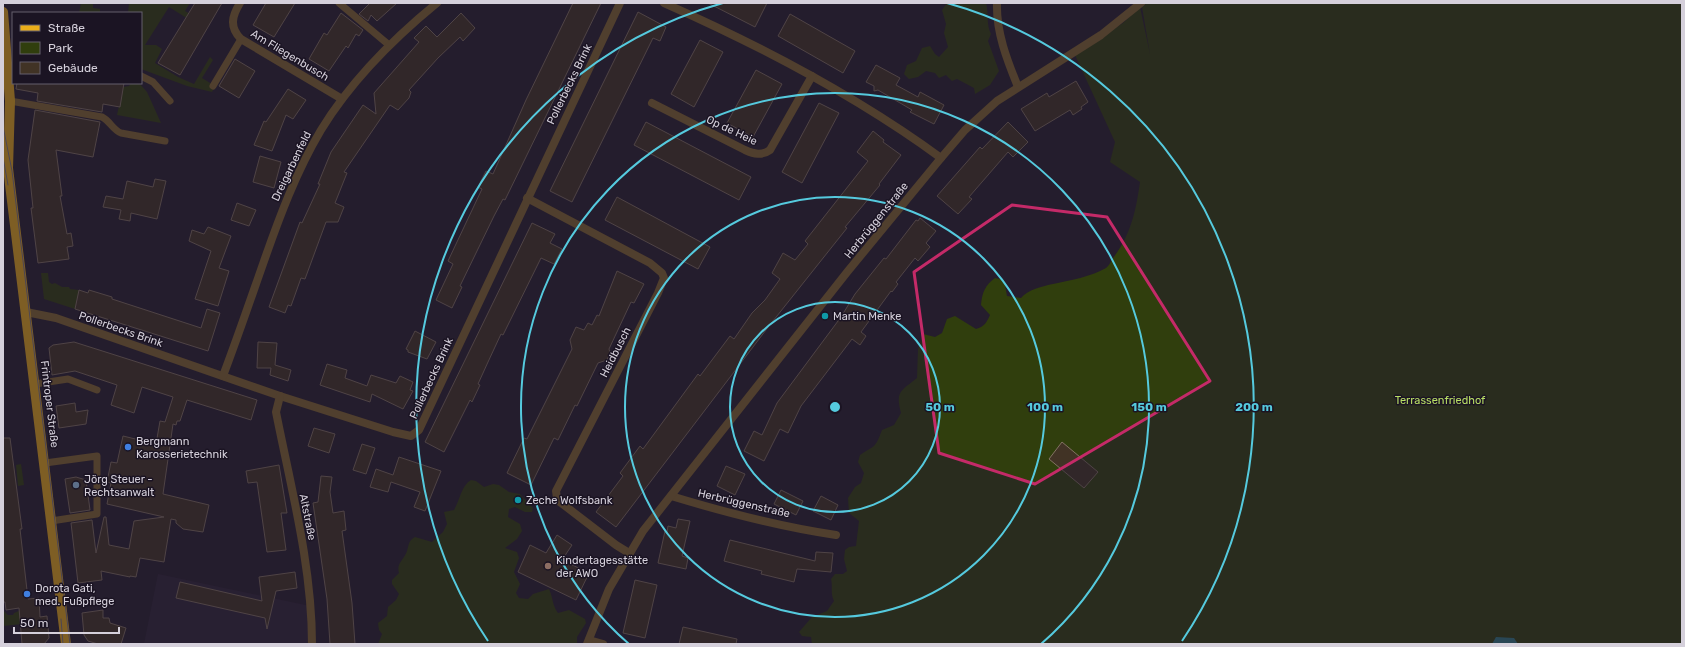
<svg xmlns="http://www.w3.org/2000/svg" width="1685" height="647" font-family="Rubik,sans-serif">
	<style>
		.built { fill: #2e2439 }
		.green { fill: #303e0d }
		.water { fill: #2f7a86 }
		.building { fill: #413325; stroke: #827262 }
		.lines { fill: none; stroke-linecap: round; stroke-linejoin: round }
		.lane { stroke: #85682f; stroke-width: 7 }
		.street { stroke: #85682f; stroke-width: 8 }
		.primary { stroke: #ebae1a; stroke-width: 10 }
		.tram { stroke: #7c7683; stroke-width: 1 }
		.marked { fill: none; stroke: #c42a68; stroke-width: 3; stroke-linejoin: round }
		.ring { fill: none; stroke: #55cade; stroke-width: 2 }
		.culture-dot { fill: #0f9aa8; stroke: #1b1423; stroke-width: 1.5 }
		.shop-dot { fill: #3f7fe0; stroke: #1b1423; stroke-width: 1.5 }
		.service-dot { fill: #5c6f8a; stroke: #1b1423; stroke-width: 1.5 }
		.education-dot { fill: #8d6e63; stroke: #1b1423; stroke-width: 1.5 }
		.labels { text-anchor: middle; stroke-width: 3; stroke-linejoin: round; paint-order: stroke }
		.street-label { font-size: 11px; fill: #d5d0db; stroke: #1b1423 }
		.poi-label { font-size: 11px; fill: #d5d0db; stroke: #1b1423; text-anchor: start }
		.park-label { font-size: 11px; fill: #b9df65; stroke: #1b1423 }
		.centre { fill: #55cade; stroke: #1b1423; stroke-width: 2 }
		.ring-label { font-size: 12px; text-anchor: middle; font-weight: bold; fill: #55cade; stroke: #1b1423; stroke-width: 3; stroke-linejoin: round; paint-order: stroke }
	</style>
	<rect width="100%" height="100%" fill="#251d2d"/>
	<polygon class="built" points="158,574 310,606 308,644 144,644"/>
	<g class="green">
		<polygon points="81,3 93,3 93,8 100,9 100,13 79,13"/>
		<polygon points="129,3 190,3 185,11 195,17 193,22 169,7 145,45 156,45 162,49 155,63 178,77 194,84 210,57 213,60 202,78 215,86 212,92 187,86 141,69 141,13 128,13"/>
		<path d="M947,3h39c3,11 0,21 5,31l-3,7 11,30 -9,14 -15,9 -1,-6 -17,-9 -5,2 -6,-6 -7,3 -4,-5 -9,-2 -8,6 -9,2 -5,-5 3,-9 9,-4 6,-13 8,-2 5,8 4,3 9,-10 -4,-14 2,-9 -4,-14z"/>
		<path d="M1147,3h535v641h-870l-1,-7 -9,-1 -3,-4 13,-15 15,-6 7,-10c-4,-8 -1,-14 -3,-22l4,-5h8l4,-3 -3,-12 1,-9 4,-3 7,-1 3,-25 -10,-8 -1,-15 7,-11 6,-4 3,-10 -6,-11 2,-7c15,-10 15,-6 22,-25l12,-5 7,-12c-6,-22 0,-22 16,-35l1,-29 5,-15 12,3 7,-4 5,-14 8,-3 21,13c8,-2 11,-7 14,-14l-9,-10c1,-12 4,-20 14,-27l9,2 3,16 14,2c6,-8 22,-12 32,-14 15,-3 40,-8 53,-16 3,-2 5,-7 7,-10 18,-23 23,-48 27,-76l-30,-20 5,-20 -40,-87 48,-32 17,-16 10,47 -8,-47z"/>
		<polygon points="131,83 139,83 147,92 161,123 117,115 123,87 129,86"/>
		<polygon points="41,273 48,273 49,282 52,284 55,283 62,287 69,287 70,289 79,290 75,309 44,299"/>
		<polygon points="21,464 24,485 18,486 16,465"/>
		<path d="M471,480l5,1 8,6 9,-3 6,1 10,7 11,2 13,14 -1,4h-7l-10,-5 -6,2 -1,8 12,7 2,7 -5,8 -12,9 12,4 2,6 -5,14 6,12 -4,9 3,5 9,1 5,-5 16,-5c4,8 3,16 9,24l11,-3 16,9 1,4 -9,14v7h-199l4,-10 -3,-4 -1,-7 9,-7 1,-9 8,-7 3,-6 -7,-10v-4l7,-7c-3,-10 5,-13 8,-22 2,-6 1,-10 8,-14l17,5 11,-10 4,-8 -3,-12 10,-2c6,-10 7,-24 17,-30z"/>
		<polygon points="3,610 8,615 13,615 14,613 21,610 23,624 3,626"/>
	</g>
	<polygon class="water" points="1496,637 1514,638 1518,644 1492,644"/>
	<g class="building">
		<polygon points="195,3 222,3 180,75 158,63"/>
		<polygon points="266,3 295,3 274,37 253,25"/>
		<polygon points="370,3 397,3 377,21 371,15 368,21 359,14"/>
		<polygon points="573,3 601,3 505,200 503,199 494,216 460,286 462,287 452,308 436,300 453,264 448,261 482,189 478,187 486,171 493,174 526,100"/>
		<polygon points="708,3 767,3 755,27"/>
		<polygon points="638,12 666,27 660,41 653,38 572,202 550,191"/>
		<polygon points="341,13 363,30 359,36 356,34 348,48 346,46 329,71 309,59 324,33 327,35"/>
		<polygon points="461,13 475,28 463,41 460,37 438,58 409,90 411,92 409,98 398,110 390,105 344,172 347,173 335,203 344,207 338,222 326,222 305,279 301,278 291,306 288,305 285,313 269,307 300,222 302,223 320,184 318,184 331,152 363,105 376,114 374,93 419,42 414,38 426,26 437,37"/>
		<polygon points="790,14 855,51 843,73 778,36"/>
		<polygon points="700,40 723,52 694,107 671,94"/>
		<polygon points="235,59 255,71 239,98 219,86"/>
		<polygon points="876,65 900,78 896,85 918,97 920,92 944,105 934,124 910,112 912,110 878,90 874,91 874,86 866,82"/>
		<polygon points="756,70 782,84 753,137 727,123"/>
		<polygon points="1076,81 1088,102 1081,107 1082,109 1073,115 1070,110 1035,131 1021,109 1047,93 1049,97"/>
		<polygon points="17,83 124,83 120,107 103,104 102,112 37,101 38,93 16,89"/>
		<polygon points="288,89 306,100 293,119 286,115 272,151 254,145 264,121 266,122"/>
		<polygon points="819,103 839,113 802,183 782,172"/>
		<polygon points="35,110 100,122 93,157 56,150 62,196 60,196 67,234 71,233 73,246 67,247 69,259 38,263 31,208 33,208 28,160"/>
		<polygon points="646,122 751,177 739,200 634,145"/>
		<polygon points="1008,122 1028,142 1013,157 1008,152 969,197 972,199 958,214 937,196 980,147 982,149"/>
		<polygon points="873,131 884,140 883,142 901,155 879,184 880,185 845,227 847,228 769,326 616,527 596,512 623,476 620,473 640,446 643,449 698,374 700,376 730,336 734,339 752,313 765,300 780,279 772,273 783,253 795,260 808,244 805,241 868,161 857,152"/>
		<polygon points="260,156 281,162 274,188 253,182"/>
		<polygon points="155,179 166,181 157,219 131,213 130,221 119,219 121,210 103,207 106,196 123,199 127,181 153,187"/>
		<polygon points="617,197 710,247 698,269 605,220"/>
		<polygon points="237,203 256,210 249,226 231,220"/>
		<polygon points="920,218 936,231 926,243 930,247 918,261 915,258 896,282 898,284 892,292 891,291 861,332 866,336 860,345 852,339 801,406 788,433 780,429 764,461 744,451 754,431 762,435 777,403 841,317 855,294 884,258 886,259 916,220 918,221"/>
		<polygon points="532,223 555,234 550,243 562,249 554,264 541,258 503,335 501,334 488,362 478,384 480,385 472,402 470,400 444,452 425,442"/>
		<polygon points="208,227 231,236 219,268 229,271 218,306 195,299 211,251 189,241 192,230 204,234"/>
		<polygon points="617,271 644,284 634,303 631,302 609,349 610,353 607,360 598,363 577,406 575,405 558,440 554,438 531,485 507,473 524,438 527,439 572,349 570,340 576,327 584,330 588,323 592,325 597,315 599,316"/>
		<polygon points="79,290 88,293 89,290 112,297 112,299 201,328 207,309 220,313 208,351 75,309"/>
		<polygon points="415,331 436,342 427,359 408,352 408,350 406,349"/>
		<polygon points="74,342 257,400 251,420 187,400 180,421 177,421 176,425 173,424 163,494 209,505 203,532 183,529 176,523 176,520 171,519 164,562 140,558 136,577 130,576 130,577 101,571 102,580 78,583 71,523 92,520 96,553 104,517 106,517 109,545 129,549 134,521 164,517 107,504 111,483 107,482 111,462 117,463 123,436 156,444 160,421 165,422 173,397 142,387 134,413 111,405 117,385 75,371 52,375 49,348 53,345"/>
		<polygon points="258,342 277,343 275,365 291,370 288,381 270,375 271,368 257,368"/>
		<polygon points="327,364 347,370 345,378 367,386 371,375 396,383 400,376 413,382 410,390 413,391 403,409 372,394 370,402 320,385"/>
		<polygon points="75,403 76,412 88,410 86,424 59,428 56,406"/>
		<polygon points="314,428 335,434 329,453 308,446"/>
		<polygon points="3,438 10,438 22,529 20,529 28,599 39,598 40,617 47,616 49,638 44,644 22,644 19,608 6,610 5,602 3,602"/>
		<polygon points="1062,442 1098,472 1084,488 1049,459"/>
		<polygon points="362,444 375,448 366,474 353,470"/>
		<polygon points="399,457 441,471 425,511 414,507 420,492 391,482 388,492 370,487 376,469 393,475"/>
		<polygon points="279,465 287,513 281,513 286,550 267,552 257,482 248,483 246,471"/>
		<polygon points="726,466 745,474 735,495 717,486"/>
		<polygon points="321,476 332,477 330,492 333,513 344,511 346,530 342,531 352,603 355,644 330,644 327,599 313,503 318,502"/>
		<polygon points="76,477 86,480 90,510 70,513 65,479"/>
		<polygon points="781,490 803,501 796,515 774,504"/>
		<polygon points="821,496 838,505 831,520 813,511"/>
		<polygon points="678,519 690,521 682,556 688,558 686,569 658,563 665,531 667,532 668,526 676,528"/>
		<polygon points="557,535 572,545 562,560 589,573 576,600 518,572 530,545 546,553"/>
		<polygon points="730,540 815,561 816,552 833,553 831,572 797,569 794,582 761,574 762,571 724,561"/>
		<polygon points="295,572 297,588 276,591 267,629 265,618 176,598 180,582 262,601 259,577"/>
		<polygon points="635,580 657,585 645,638 623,633"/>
		<polygon points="103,610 103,618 109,618 110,623 126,628 121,644 98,644 88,641 84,635 82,613"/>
		<polygon points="683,627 737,639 736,644 679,644"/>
	</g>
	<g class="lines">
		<g class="lane">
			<polyline points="339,3 389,45"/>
			<polyline points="141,76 153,82 170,101"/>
			<polyline points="213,86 241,39"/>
			<path d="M10,101l92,16c8,4 11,13 19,16l44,8"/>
			<polyline points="3,141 5,154"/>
			<polyline points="35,384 68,379 97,390"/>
			<polyline points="45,463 97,456 97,514 51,521"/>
		</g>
		<g class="street">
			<path d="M240,3c-8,13 -11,24 1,36l101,60"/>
			<path d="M664,3c97,43 191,92 277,155"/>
			<path d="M997,3c-1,29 10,57 21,84"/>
			<path d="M652,103l93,47c9,4 17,6 25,0l42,-74"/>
			<polyline points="527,198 650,263 662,273 664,278 658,293 556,491 557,498 560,502 616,545 629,553"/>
			<polyline points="26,312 56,318 280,396 393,432 411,436 419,430 620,3"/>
			<path d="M223,376c14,-37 27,-75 40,-112 16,-46 33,-92 58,-134 30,-49 72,-91 116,-127"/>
			<path d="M280,396l-4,16c15,76 36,154 36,232"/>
			<path d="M671,496c53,16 109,31 165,39"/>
			<polyline points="589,640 603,644"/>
			<polyline points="587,644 609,589 643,531 848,271 941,158 965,130 997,101 1101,35 1141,3"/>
		</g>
		<polyline class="primary" points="3,12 10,101 8,168 66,644"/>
		<g class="tram">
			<polyline points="3,126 12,171 70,644"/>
			<polyline points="3,157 8,185"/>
			<polyline points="61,619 63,644"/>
		</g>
	</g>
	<path d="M0 0H1685V647H0ZM1012,205l95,12 103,164 -175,103 -96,-31 -25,-181z" fill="#251d2d" fill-opacity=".55" fill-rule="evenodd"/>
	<path class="marked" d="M1012,205l95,12 103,164 -175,103 -96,-31 -25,-181z"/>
	<g class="ring">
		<circle cx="835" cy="407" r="105"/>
		<circle cx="835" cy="407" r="210"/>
		<path d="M629 644A314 314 0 1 1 1041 644"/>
		<path d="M488 641A419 419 0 0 1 723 3M947 3A419 419 0 0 1 1182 641"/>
	</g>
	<g class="culture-dot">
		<circle cx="825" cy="316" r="4"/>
		<circle cx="518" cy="500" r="4"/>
	</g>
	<g class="shop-dot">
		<circle cx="128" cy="447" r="4"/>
		<circle cx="27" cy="594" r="4"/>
	</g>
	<circle class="service-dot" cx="76" cy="485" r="4"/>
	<circle class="education-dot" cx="548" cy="566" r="4"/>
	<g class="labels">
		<g class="street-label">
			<text transform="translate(290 55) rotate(31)" y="4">Am Fliegenbusch</text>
			<text transform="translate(569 84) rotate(-64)" y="4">Pollerbecks Brink</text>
			<text transform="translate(732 130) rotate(25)" y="4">Op de Heie</text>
			<text transform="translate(291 166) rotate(-64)" y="4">Dreigarbenfeld</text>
			<text transform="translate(876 220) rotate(-51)" y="4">Herbrüggenstraße</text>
			<text transform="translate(121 329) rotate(19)" y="4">Pollerbecks Brink</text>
			<text transform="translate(615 352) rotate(-63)" y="4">Heidbusch</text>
			<text transform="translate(431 378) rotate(-65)" y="4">Pollerbecks Brink</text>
			<text transform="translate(50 404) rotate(83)" y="4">Frintroper Straße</text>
			<text transform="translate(744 503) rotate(13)" y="4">Herbrüggenstraße</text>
			<text transform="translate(308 517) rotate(79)" y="4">Altstraße</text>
		</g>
		<g class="poi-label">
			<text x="833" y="320">Martin Menke</text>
			<text x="136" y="445">Bergmann<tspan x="136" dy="13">Karosserietechnik</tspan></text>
			<text x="84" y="483">Jörg Steuer -<tspan x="84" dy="13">Rechtsanwalt</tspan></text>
			<text x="526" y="504">Zeche Wolfsbank</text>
			<text x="556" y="564">Kindertagesstätte<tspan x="556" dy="13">der AWO</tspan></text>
			<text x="35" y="592">Dorota Gati,<tspan x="35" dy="13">med. Fußpflege</tspan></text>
		</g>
		<g class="park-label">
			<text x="1440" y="404">Terrassenfriedhof</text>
		</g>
	</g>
	<circle cx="835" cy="407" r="6" class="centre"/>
	<g class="ring-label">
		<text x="940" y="411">50 m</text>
		<text x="1045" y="411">100 m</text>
		<text x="1149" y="411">150 m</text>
		<text x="1254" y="411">200 m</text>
	</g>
	<rect width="1685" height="647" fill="none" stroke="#d5d0db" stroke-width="8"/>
	<rect x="12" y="12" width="130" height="72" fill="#1b1423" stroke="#655f6d"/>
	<rect x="20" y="25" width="20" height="6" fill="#ebae1a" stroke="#655f6d"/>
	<text x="48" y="32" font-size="12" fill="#d5d0db">Straße</text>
	<rect x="20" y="42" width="20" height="12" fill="#303e0d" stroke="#655f6d"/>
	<text x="48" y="52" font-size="12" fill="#d5d0db">Park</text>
	<rect x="20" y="62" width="20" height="12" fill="#413325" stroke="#655f6d"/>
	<text x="48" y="72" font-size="12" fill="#d5d0db">Gebäude</text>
	<path d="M14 627v6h105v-6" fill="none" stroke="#d5d0db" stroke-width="2"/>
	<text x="20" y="627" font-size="12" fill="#d5d0db" stroke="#1b1423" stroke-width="3" paint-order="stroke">50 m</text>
</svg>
